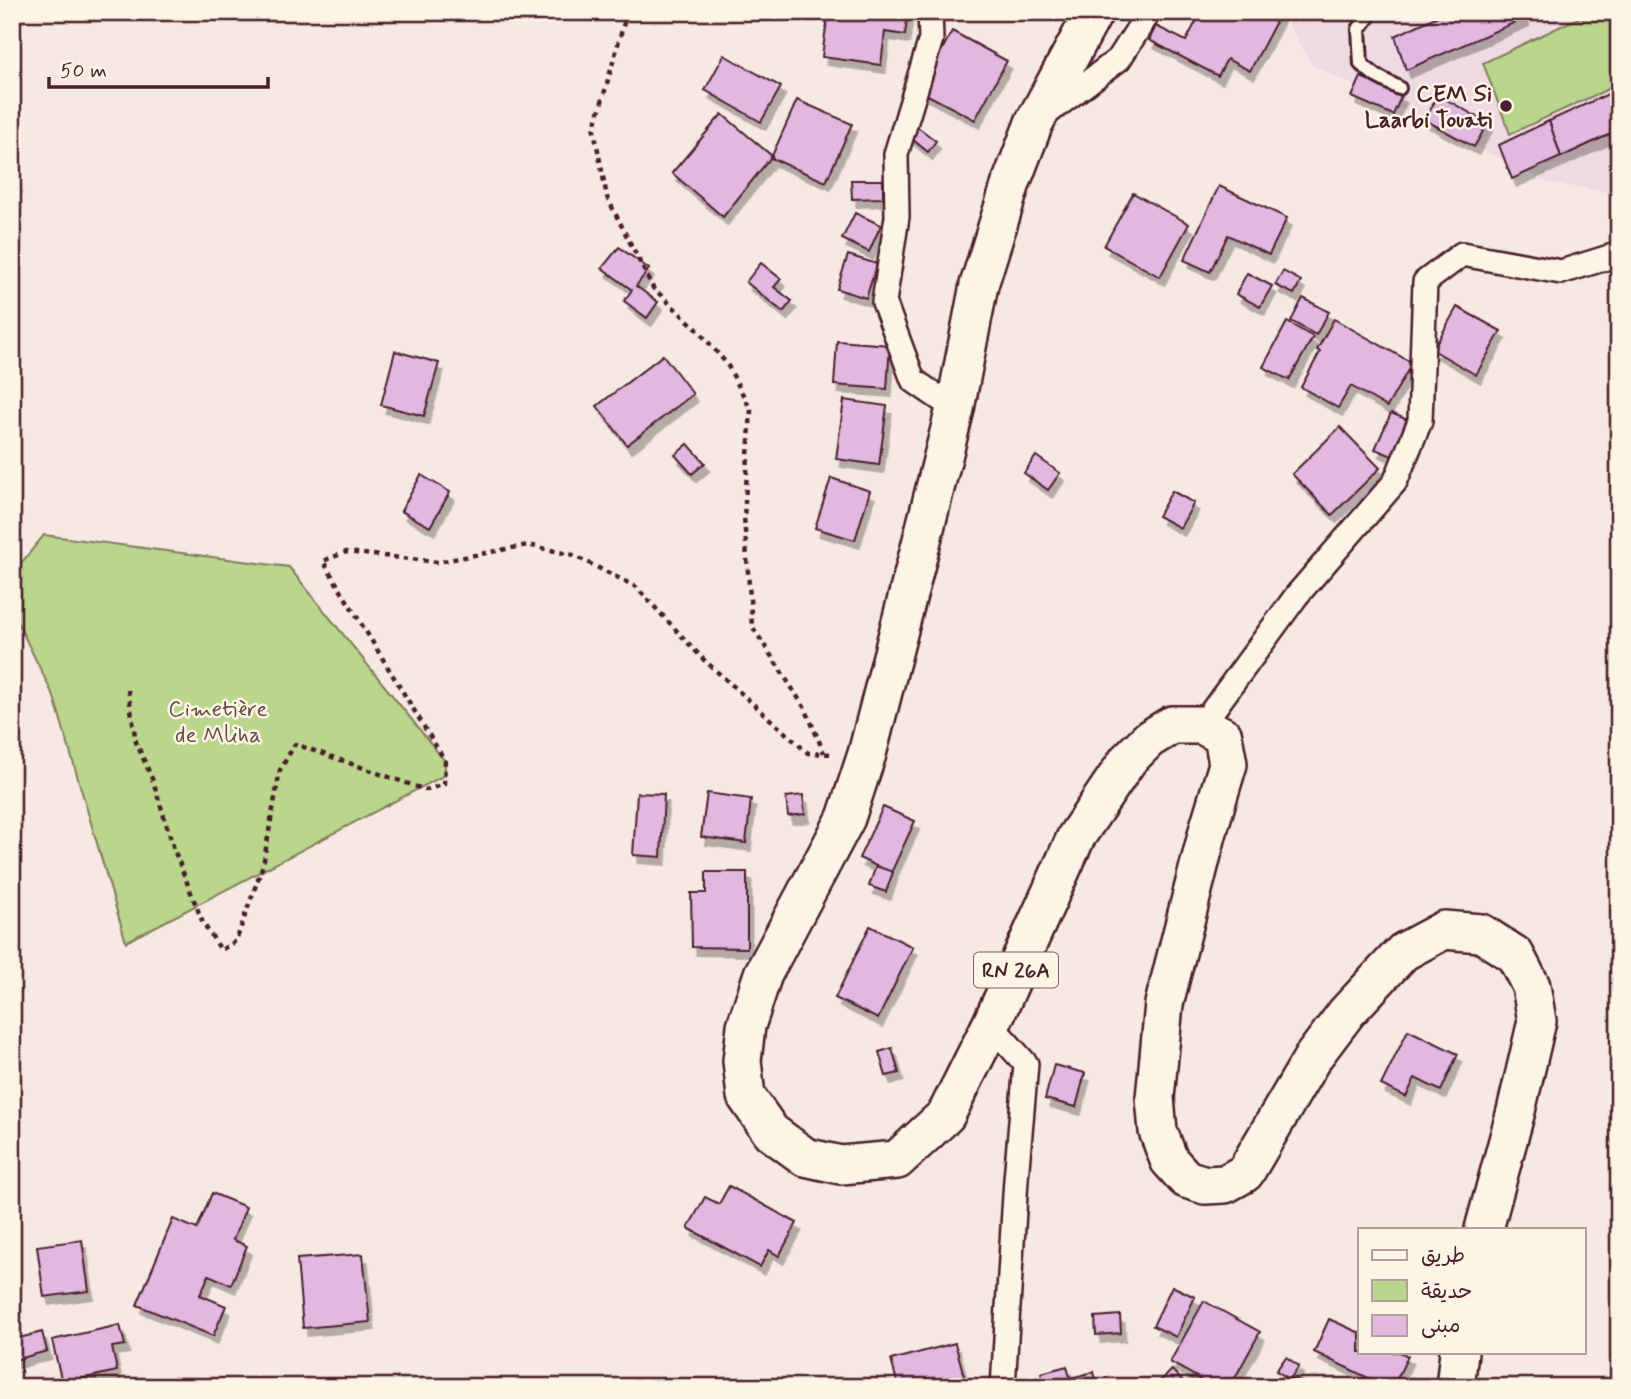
<svg xmlns="http://www.w3.org/2000/svg" width="1631" height="1399" font-family="Mynerve,'Playpen Sans Arabic',sans-serif">
	<style>
		.built { fill: #efdae3 }
		.green { fill: #bad58c; stroke: #827a5c; stroke-width: 2 }
		.building { fill: #e0b8e0; stroke: #4a1f2b; stroke-width: 2; filter: url(#shadow) }
		.lines { fill: none; stroke-linecap: round; stroke-linejoin: round }
		.lane-casing { stroke: #4a1f2b; stroke-width: 18 }
		.street-casing { stroke: #4a1f2b; stroke-width: 28 }
		.primary-casing { stroke: #4a1f2b; stroke-width: 42 }
		.path { stroke: #4a1f2b; stroke-width: 4.5; stroke-dasharray: 5 5; stroke-linecap: butt }
		.lane { stroke: #fcf5e5; stroke-width: 12 }
		.street { stroke: #fcf5e5; stroke-width: 23 }
		.primary { stroke: #fcf5e5; stroke-width: 37 }
		.poi-dot { fill: #4a1f2b; stroke: #fcf5e5; stroke-width: 2.5 }
		.labels { text-anchor: middle; stroke-width: 5; stroke-linejoin: round; paint-order: stroke }
		.shield { fill: #fcf5e5; stroke: #7f5f63; stroke-width: 2 }
		.shield-label { font-size: 21px; font-weight: bold; fill: #4a1f2b }
		.poi-label { font-size: 23px; font-weight: bold; fill: #4a1f2b; stroke: #fcf5e5; text-anchor: end }
		.park-label { font-size: 23px; fill: #664c43; stroke: #fcf5e5 }
	</style>
	<defs>
		<filter id="shadow"><feDropShadow dx="4.5" dy="8" stdDeviation="0" flood-color="#0004"/></filter>
	</defs>
	<rect width="100%" height="100%" fill="#f6e9e4"/>
	<filter id="ink" filterUnits="userSpaceOnUse"><feTurbulence type="fractalNoise" baseFrequency=".0143" numOctaves="2"/><feDisplacementMap in="SourceGraphic" scale="14" xChannelSelector="R" yChannelSelector="G"/><feConvolveMatrix kernelMatrix="1 2 1 2 8 2 1 2 1" color-interpolation-filters="sRGB"/></filter>
	<g filter="url(#ink)">
		<polygon class="built" points="1277,12 1619,12 1619,194 1549,183 1312,65 1284,17"/>
		<g class="green">
			<polygon points="1591,12 1619,12 1619,84 1510,134 1483,63"/>
			<polygon points="44,535 289,567 445,761 445,775 126,942 54,697 12,611 12,574"/>
		</g>
		<g class="building">
			<polygon points="828,12 908,12 905,35 885,32 881,65 822,57"/>
			<polygon points="1201,12 1281,12 1250,71 1227,59 1218,76 1149,40 1156,26 1186,41"/>
			<polygon points="1446,12 1523,12 1525,18 1406,70 1395,36"/>
			<polygon points="952,31 1007,61 975,120 920,91"/>
			<polygon points="724,55 781,87 761,122 705,90"/>
			<polygon points="1361,77 1402,95 1393,115 1352,97"/>
			<polygon points="1619,89 1619,130 1561,157 1549,121"/>
			<polygon points="1438,95 1488,123 1474,147 1425,120"/>
			<polygon points="797,100 852,124 826,182 771,158"/>
			<polygon points="722,114 772,156 723,217 672,173"/>
			<polygon points="1549,121 1561,157 1512,179 1499,145"/>
			<polygon points="915,125 936,141 928,152 907,135"/>
			<polygon points="851,180 883,180 883,198 852,199"/>
			<polygon points="1219,186 1287,218 1269,255 1228,235 1210,272 1184,260"/>
			<polygon points="1133,193 1189,224 1160,277 1104,246"/>
			<polygon points="855,213 881,225 869,252 842,239"/>
			<polygon points="619,247 649,269 636,286 658,302 647,318 624,301 632,290 602,268"/>
			<polygon points="848,255 877,264 866,298 837,289"/>
			<polygon points="761,263 781,279 774,287 792,301 783,312 746,282"/>
			<polygon points="1283,271 1301,281 1294,294 1275,285"/>
			<polygon points="1247,273 1272,286 1260,307 1236,294"/>
			<polygon points="1303,298 1329,312 1316,335 1291,321"/>
			<polygon points="1457,307 1501,331 1476,375 1433,350"/>
			<polygon points="1334,319 1412,363 1387,407 1351,386 1338,408 1301,387 1320,352 1317,350"/>
			<polygon points="1287,322 1313,337 1289,380 1263,367"/>
			<polygon points="837,341 890,345 887,389 834,385"/>
			<polygon points="395,351 439,363 424,416 381,405"/>
			<polygon points="663,355 693,394 627,445 597,406"/>
			<polygon points="844,400 887,406 879,465 836,459"/>
			<polygon points="1391,413 1408,420 1392,456 1375,449"/>
			<polygon points="1340,427 1380,468 1332,515 1292,474"/>
			<polygon points="688,444 705,463 692,474 675,455"/>
			<polygon points="1036,456 1060,473 1048,490 1024,473"/>
			<polygon points="421,475 450,492 430,527 401,511"/>
			<polygon points="831,478 870,491 855,540 815,528"/>
			<polygon points="1172,491 1194,503 1180,528 1158,516"/>
			<polygon points="637,793 664,794 661,857 633,855"/>
			<polygon points="707,793 751,799 746,843 701,837"/>
			<polygon points="803,795 805,814 788,816 786,797"/>
			<polygon points="883,807 915,821 891,873 859,858"/>
			<polygon points="876,866 893,872 886,892 869,886"/>
			<polygon points="706,872 747,872 747,948 692,947 691,893 706,893"/>
			<polygon points="870,926 913,947 878,1019 835,998"/>
			<polygon points="1408,1030 1458,1054 1441,1091 1415,1078 1406,1097 1381,1085"/>
			<polygon points="892,1048 899,1073 886,1076 879,1052"/>
			<polygon points="1054,1065 1085,1073 1076,1107 1045,1099"/>
			<polygon points="729,1186 797,1223 779,1256 769,1250 760,1267 688,1228 705,1197 719,1204"/>
			<polygon points="212,1193 246,1207 233,1240 247,1246 231,1285 209,1275 200,1295 226,1306 213,1336 137,1305 173,1219 197,1229"/>
			<polygon points="82,1240 89,1291 44,1297 37,1246"/>
			<polygon points="363,1254 370,1322 303,1328 297,1259"/>
			<polygon points="1172,1286 1195,1297 1176,1337 1153,1326"/>
			<polygon points="1204,1301 1260,1332 1230,1387 1196,1387 1200,1379 1170,1362"/>
			<polygon points="1120,1315 1121,1333 1096,1335 1095,1317"/>
			<polygon points="1329,1319 1360,1333 1360,1352 1400,1352 1408,1356 1393,1387 1387,1387 1314,1352"/>
			<polygon points="120,1325 125,1345 112,1347 117,1371 62,1383 52,1340"/>
			<polygon points="42,1332 47,1351 15,1360 12,1340"/>
			<polygon points="955,1343 967,1387 892,1387 898,1385 891,1360"/>
			<polygon points="1286,1357 1299,1366 1290,1379 1276,1371"/>
			<polygon points="1067,1366 1070,1378 1094,1372 1098,1387 1039,1387 1044,1385 1041,1373"/>
			<polygon points="1172,1370 1187,1386 1154,1387"/>
			<polygon points="1289,1378 1317,1387 1286,1387"/>
		</g>
		<g class="lines">
			<g class="lane-casing">
				<polyline id="lane" points="1372,12 1359,29 1361,64 1376,76 1399,88"/>
			</g>
			<g class="street-casing">
				<g id="street">
					<polyline points="930,12 931,39 896,154 897,217 884,302 913,380 955,409"/>
					<polyline points="1046,114 1119,59 1149,12"/>
					<polyline points="1202,725 1297,595 1395,482 1420,421 1425,282 1462,254 1561,272 1619,254"/>
					<polyline points="991,1025 1026,1064 1016,1179 1003,1387"/>
				</g>
			</g>
			<g class="primary-casing">
				<g id="primary">
					<polyline points="1094,12 1034,123 1011,183 979,285 955,409 921,544 867,754 846,818 763,974 746,1026 742,1061 746,1096 771,1132 805,1157 841,1165 897,1160 946,1115 991,1025 1076,837 1128,760 1149,739 1172,725 1202,725 1223,736 1228,764 1209,827 1164,1004 1155,1098 1158,1131 1169,1160 1186,1179 1205,1185 1225,1184 1245,1173 1313,1057 1347,1012 1403,952 1444,930 1481,933 1515,955 1531,986 1537,1021 1516,1111 1484,1229"/>
					<polyline points="1455,1387 1459,1352"/>
				</g>
			</g>
			<g class="path">
				<polyline points="627,12 594,130 607,197 653,288 696,328 727,364 751,410 744,517 752,626 806,710 824,753"/>
				<polyline points="128,690 136,742 153,781 175,852 203,923 221,950 236,941 263,865 280,770 295,744 426,790 444,784 445,761 323,561 346,552 438,562 528,545 573,555 636,587 704,660 808,753 834,754"/>
			</g>
			<use href="#lane" class="lane"/>
			<use href="#street" class="street"/>
			<use href="#primary" class="primary"/>
		</g>
	</g>
	<circle class="poi-dot" cx="1506" cy="106" r="7"/>
	<g class="labels">
		<rect class="shield" x="974" y="952.5" width="84" height="35" rx="5"/>
		<g class="shield-label">
			<text x="1016" y="977">RN 26A</text>
		</g>
		<g class="poi-label">
			<text x="1492" y="101">CEM Si<tspan x="1492" dy="26">Laarbi Touati</tspan></text>
		</g>
		<g class="park-label">
			<text x="218" y="716">Cimetière<tspan x="218" dy="26">de Mliha</tspan></text>
		</g>
	</g>
	<rect width="1631" height="1399" fill="none" stroke="#fcf5e5" stroke-width="42"/>
	<rect x="21" y="21" width="1589" height="1357" fill="none" stroke="#4a1f2b" stroke-width="2.5" filter="url(#ink)"/>
	<rect x="1358" y="1228" width="228" height="126" fill="#fcf5e5" stroke="#b59f9b" stroke-width="2"/>
	<rect x="1372" y="1250" width="35" height="10" fill="#fcf5e5" stroke="#b59f9b" stroke-width="2"/>
	<text x="1421" y="1262" font-size="21" fill="#4a1f2b">طريق</text>
	<rect x="1372" y="1280" width="35" height="21" fill="#bad58c" stroke="#b59f9b" stroke-width="2"/>
	<text x="1421" y="1298" font-size="21" fill="#4a1f2b">حديقة</text>
	<rect x="1372" y="1315" width="35" height="21" fill="#e0b8e0" stroke="#b59f9b" stroke-width="2"/>
	<text x="1421" y="1332" font-size="21" fill="#4a1f2b">مبنى</text>
	<path d="M49 77v10h219v-10" fill="none" stroke="#4a1f2b" stroke-width="3.5"/>
	<text x="60" y="77" font-size="21" fill="#4a1f2b" stroke="#fcf5e5" stroke-width="5" paint-order="stroke">50 m</text>
</svg>
